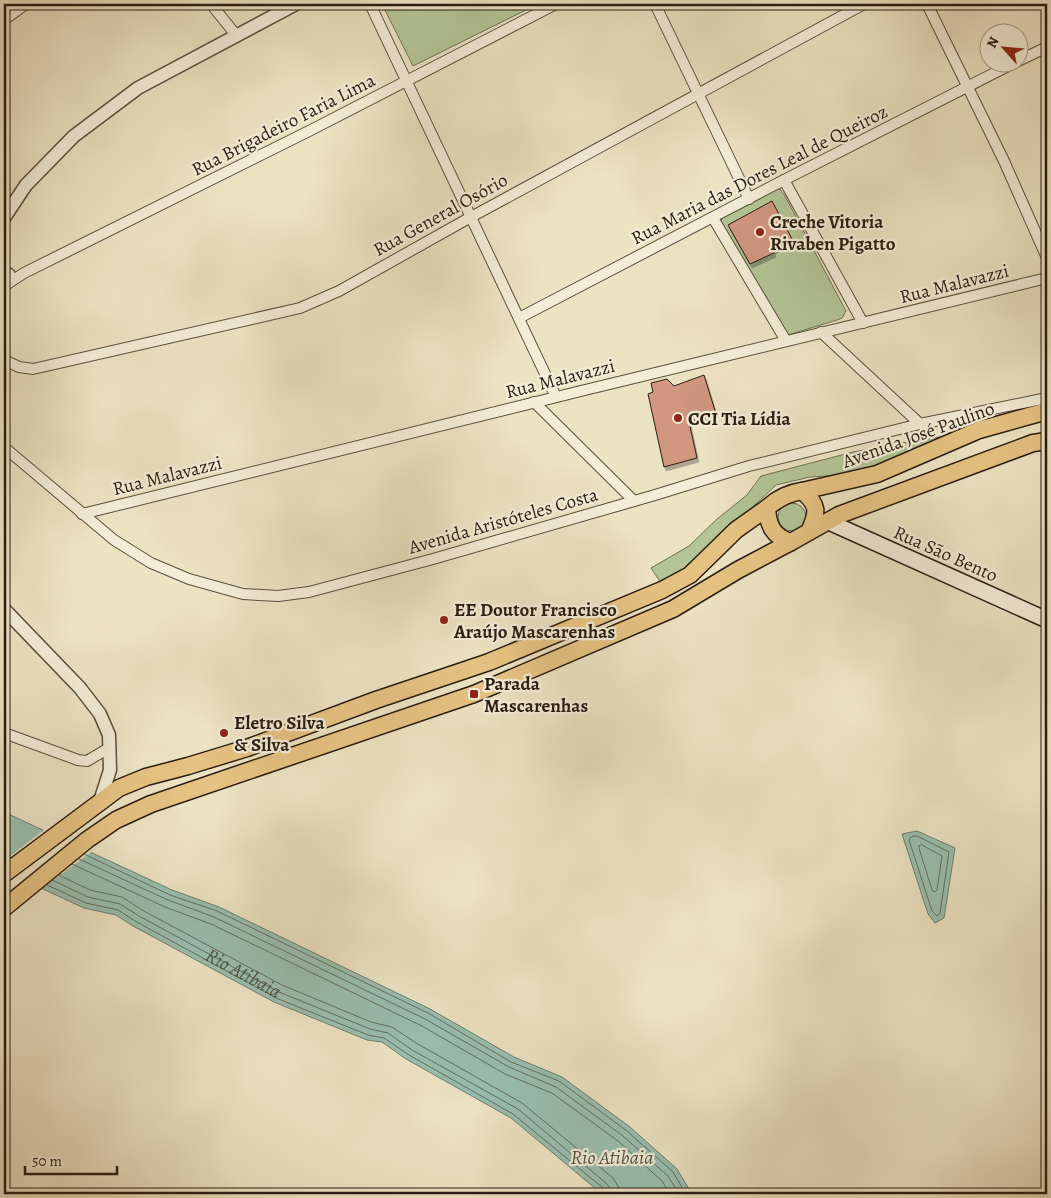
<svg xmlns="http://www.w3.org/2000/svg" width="1051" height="1198" font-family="Alegreya,serif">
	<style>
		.green { fill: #b3c597; stroke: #6e7154 }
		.water { fill: #99beaf; stroke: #6c7e70 }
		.pier { fill: #ece3c3 }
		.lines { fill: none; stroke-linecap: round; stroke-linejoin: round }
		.shore { stroke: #606e60; stroke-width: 1 }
		.building { fill: #d19781; stroke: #281d12; filter: url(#shadow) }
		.minor-casing { stroke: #594e3e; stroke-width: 12 }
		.tertiary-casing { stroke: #594e3e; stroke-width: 15 }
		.secondary-casing { stroke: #281d12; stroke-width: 18 }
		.primary-casing { stroke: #281d12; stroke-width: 19 }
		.minor { stroke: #f3edd8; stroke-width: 10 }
		.tertiary { stroke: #f3edd8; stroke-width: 12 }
		.secondary { stroke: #f3edd8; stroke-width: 15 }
		.primary { stroke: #e6c282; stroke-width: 16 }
		.poi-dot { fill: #8f2418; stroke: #f3edd8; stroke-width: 2 }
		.labels { text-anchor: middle; stroke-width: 4.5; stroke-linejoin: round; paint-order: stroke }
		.street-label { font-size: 19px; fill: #281d12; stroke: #f3edd8 }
		.poi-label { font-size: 19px; font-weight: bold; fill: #281d12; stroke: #f3edd8; text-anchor: start }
		.water-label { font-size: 20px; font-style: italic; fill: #505549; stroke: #f3edd8 }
	</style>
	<defs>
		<filter id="shadow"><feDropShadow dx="2" dy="4" stdDeviation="0" flood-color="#0004"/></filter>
	</defs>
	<rect width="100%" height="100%" fill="#ece3c3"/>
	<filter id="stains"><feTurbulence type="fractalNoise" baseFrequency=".004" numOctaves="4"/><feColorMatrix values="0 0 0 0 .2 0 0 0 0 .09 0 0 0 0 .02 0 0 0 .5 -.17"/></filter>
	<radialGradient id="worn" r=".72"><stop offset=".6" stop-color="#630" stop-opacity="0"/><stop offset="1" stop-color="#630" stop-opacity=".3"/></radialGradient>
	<g class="green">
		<polygon points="382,4 538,4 413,66"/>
		<polygon points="777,189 780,189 785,196 846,311 842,318 837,320 788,335 721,221 724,215"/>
		<polygon points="1005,427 855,474 810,477 776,485 685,571 661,583 651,568 689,546 717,519 747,495 761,476 853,452 908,442"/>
		<circle cx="792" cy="517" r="14"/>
	</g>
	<g class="water">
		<polygon points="4,812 172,890 219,907 430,1009 514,1057 562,1077 630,1127 677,1169 692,1194 602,1194 511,1118 406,1059 382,1042 367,1040 274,1002 133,926 116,915 84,908 43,889 4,868"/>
		<polygon points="917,831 955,848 944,918 935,923 928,914 902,834"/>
	</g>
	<polygon class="pier" points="45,829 94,850 40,890 4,871 4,861"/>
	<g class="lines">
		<g class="shore">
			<polygon points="917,836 949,852 940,913 937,916 932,911 909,840 911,837"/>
			<polygon points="922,845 942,856 937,890 935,892 932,890 919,848 919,846"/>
			<polyline points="84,854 170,895 217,911 428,1013 511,1062 559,1081 627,1131 673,1172 686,1194"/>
			<polyline points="79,859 168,900 214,917 425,1019 509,1067 556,1087 623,1136 668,1176 679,1194"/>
			<polyline points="72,864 165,907 211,924 422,1026 505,1074 552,1093 618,1141 662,1181 670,1194"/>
			<polyline points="59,875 90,890 122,897 142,910 282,985 371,1022 392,1027 416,1043 522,1103 613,1178 618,1186 619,1194"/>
			<path id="s1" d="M52,880l36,17 32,7 19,12 140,76 91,37 18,4 24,17 106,59 89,75 4,5v5"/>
			<polyline points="47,885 86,903 118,910 135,921 276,998 368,1035 384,1038 409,1055 513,1114 603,1188 605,1194"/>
		</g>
	</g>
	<g class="building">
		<polygon points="772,201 792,239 773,250 774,253 750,264 728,225"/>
		<polygon points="704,375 716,414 689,422 697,458 664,467 648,394 653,392 651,383 667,379 674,386"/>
	</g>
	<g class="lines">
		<g class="minor-casing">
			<g id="minor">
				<polyline points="211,4 236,35"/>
				<polyline points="370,4 556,397"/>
				<polyline points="655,4 749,199"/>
				<polyline points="927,4 1004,161 1047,258"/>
				<polyline points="4,20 26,4"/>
				<polyline points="1018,61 1047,47"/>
				<polyline points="784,180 863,323"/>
				<polyline points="713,218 786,341"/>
				<polyline points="4,286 24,273 311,130 556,4"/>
				<polyline points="519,318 784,180 1016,62"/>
				<polyline points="821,332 920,424"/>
				<polyline points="4,360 19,367 33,369 300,308 339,291 471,217 864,4"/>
				<polyline points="534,402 634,501"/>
				<polyline points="4,447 114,540 151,563 189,579 243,594 278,596 309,592 433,559 655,495 749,466 920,424 1047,398"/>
				<polyline points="82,514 585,390 1047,278"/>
				<polyline points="4,733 78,760 87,761 109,748"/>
			</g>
		</g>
		<g class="tertiary-casing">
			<g id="tertiary">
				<polyline points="4,218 26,185 74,136 138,88 296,4"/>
				<polyline points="4,272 9,275"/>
				<polyline points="4,609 80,688 100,714 109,735 110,770 100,801"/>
			</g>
		</g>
		<g class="secondary-casing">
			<polyline id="secondary" points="829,522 1047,620"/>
		</g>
		<g class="primary-casing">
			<g id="primary">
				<polyline points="802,491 877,474 979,430 1047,411"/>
				<path d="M809,532c9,-20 10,-27 -7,-41 -14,2 -24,7 -35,17 1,17 6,29 24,34l48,-27 194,-72 14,-2"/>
				<polyline points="4,874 119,788 146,777 188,766 247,748 376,700 489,662 662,590 690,575 736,530 767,508"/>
				<polyline points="4,908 87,840 116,820 151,804 474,694 673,609 738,570 791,542"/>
			</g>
		</g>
		<use href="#minor" class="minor"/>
		<use href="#tertiary" class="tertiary"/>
		<use href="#secondary" class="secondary"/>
		<use href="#primary" class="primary"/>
	</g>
	<g class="poi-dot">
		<circle cx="760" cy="232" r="5"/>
		<circle cx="678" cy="418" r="5"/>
		<circle cx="444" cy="620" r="5"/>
		<rect x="469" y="689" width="10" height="10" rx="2.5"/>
		<circle cx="224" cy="733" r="5"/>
	</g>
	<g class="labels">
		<g class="street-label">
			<text transform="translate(283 124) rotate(-27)" y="7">Rua Brigadeiro Faria Lima</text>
			<text transform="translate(759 174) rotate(-27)" y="7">Rua Maria das Dores Leal de Queiroz</text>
			<text transform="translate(440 214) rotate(-29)" y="7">Rua General Osório</text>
			<text transform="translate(954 283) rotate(-14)" y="7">Rua Malavazzi</text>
			<text transform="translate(560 378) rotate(-14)" y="7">Rua Malavazzi</text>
			<text transform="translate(918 434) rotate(-20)" y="7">Avenida José Paulino</text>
			<text transform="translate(167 475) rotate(-14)" y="7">Rua Malavazzi</text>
			<text transform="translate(503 520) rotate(-16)" y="7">Avenida Aristóteles Costa</text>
			<text transform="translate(946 553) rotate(24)" y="7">Rua São Bento</text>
		</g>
		<g class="poi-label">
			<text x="770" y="228">Creche Vitoria<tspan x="770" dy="22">Rivaben Pigatto</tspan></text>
			<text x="688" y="425">CCI Tia Lídia</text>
			<text x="454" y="616">EE Doutor Francisco<tspan x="454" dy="22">Araújo Mascarenhas</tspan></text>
			<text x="484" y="690">Parada<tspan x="484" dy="22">Mascarenhas</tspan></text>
			<text x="234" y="729">Eletro Silva<tspan x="234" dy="22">&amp; Silva</tspan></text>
		</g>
		<g class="water-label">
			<text dy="7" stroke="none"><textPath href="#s1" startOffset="214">Rio Atibaia</textPath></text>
			<text x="612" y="1164">Rio Atibaia</text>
		</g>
	</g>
	<rect width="1051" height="1198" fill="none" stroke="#ece3c3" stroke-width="20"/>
	<rect x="5" y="5" width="1041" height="1188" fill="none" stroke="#281d12" stroke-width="2.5"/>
	<rect x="10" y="10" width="1031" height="1178" fill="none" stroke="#281d12"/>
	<g transform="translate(1004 48) rotate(297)"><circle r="24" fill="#f3edd8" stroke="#a29a89"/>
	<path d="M0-4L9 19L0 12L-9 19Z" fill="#8f2418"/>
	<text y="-8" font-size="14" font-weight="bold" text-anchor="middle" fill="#281d12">N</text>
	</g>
	<path d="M25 1166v8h92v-8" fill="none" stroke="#281d12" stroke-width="2.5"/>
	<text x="32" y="1166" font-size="15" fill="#281d12" stroke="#f3edd8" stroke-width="4" paint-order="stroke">50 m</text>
	<rect width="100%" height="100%" filter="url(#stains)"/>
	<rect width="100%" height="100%" fill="url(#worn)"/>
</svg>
